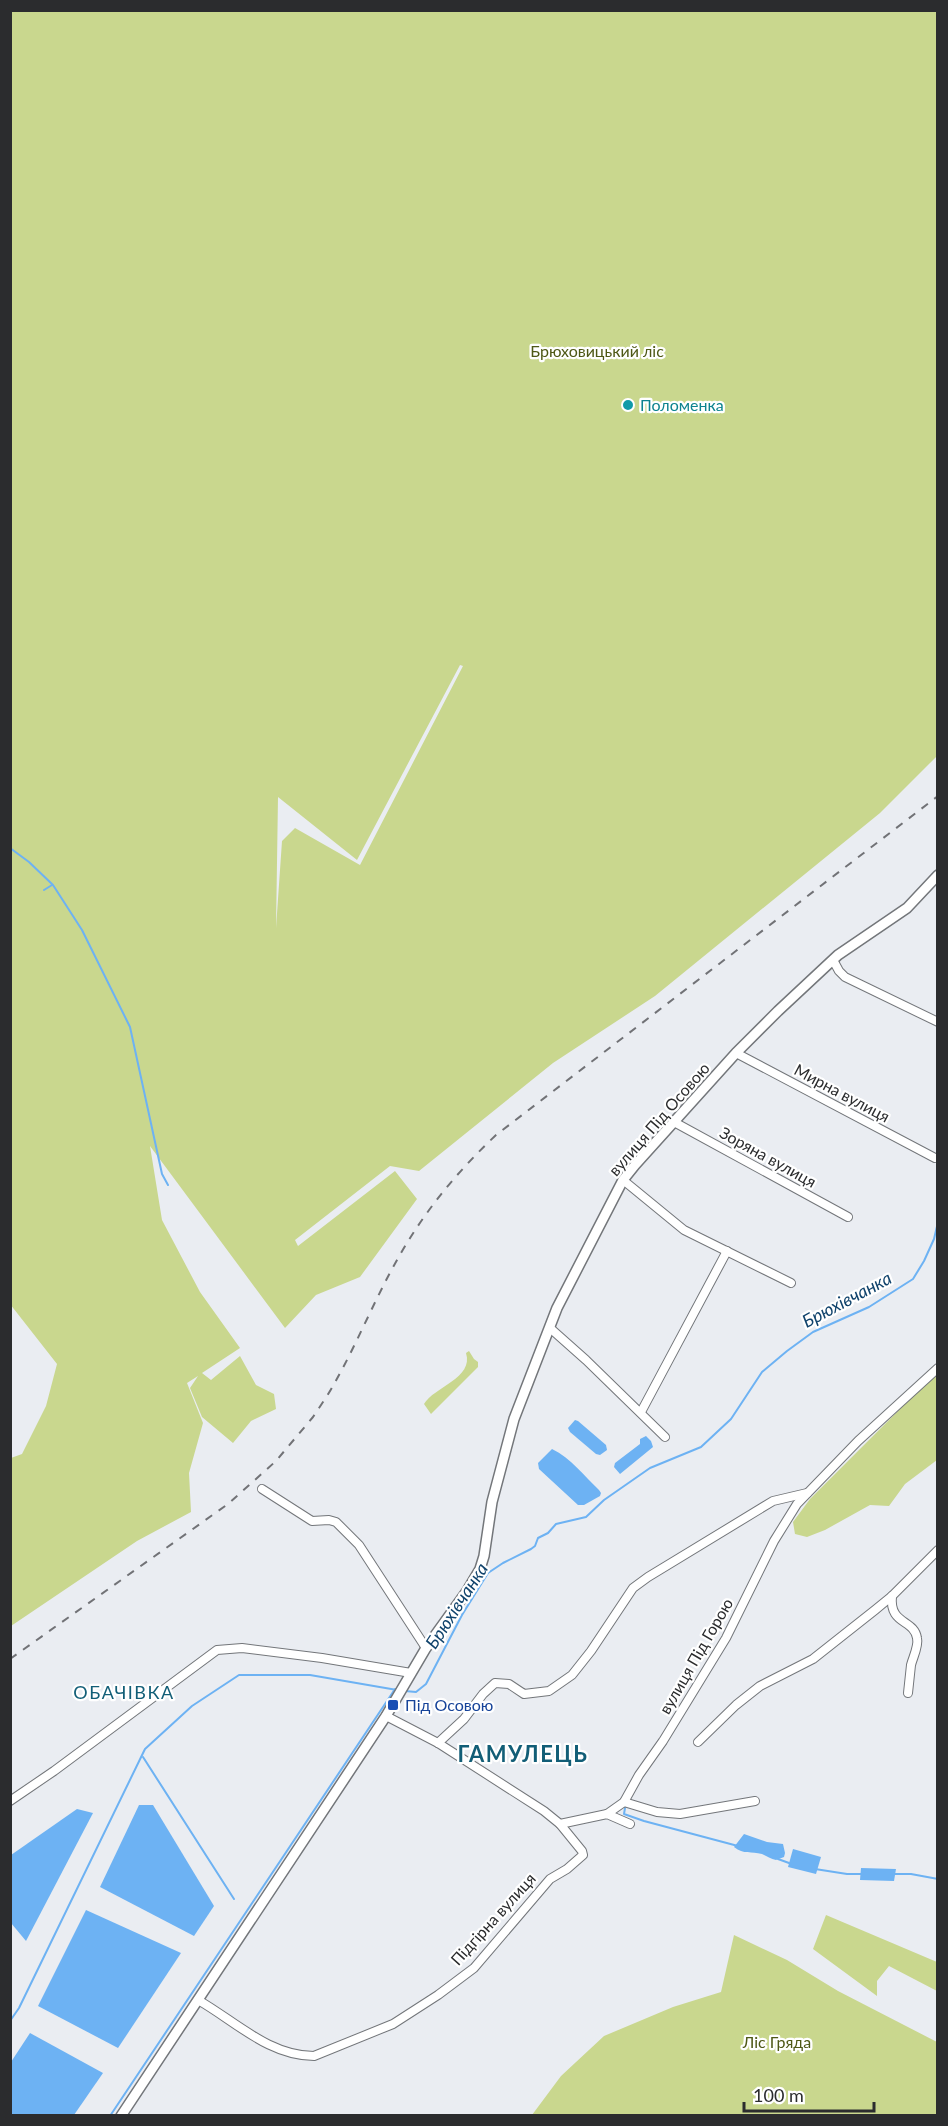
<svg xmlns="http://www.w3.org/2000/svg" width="948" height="2126" font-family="Lato,sans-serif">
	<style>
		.green { fill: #c9d78e; fill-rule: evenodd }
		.water { fill: #6db2f3 }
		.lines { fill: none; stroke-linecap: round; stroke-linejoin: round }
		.stream { stroke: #6db2f3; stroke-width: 2 }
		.minor-casing { stroke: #73767a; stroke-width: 10 }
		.tertiary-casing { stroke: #73767a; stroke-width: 12 }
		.minor { stroke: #fff; stroke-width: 8 }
		.tertiary { stroke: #fff; stroke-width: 9 }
		.rail { stroke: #717276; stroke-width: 2; stroke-dasharray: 8 8; stroke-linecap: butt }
		.culture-dot { fill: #0f9aa8; stroke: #fff; stroke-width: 2 }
		.transit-dot { fill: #1a4fb4; stroke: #fff; stroke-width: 2 }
		.labels { text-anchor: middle; stroke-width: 4.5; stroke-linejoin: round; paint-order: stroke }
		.park-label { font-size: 16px; fill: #4e5816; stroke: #fff }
		.culture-label { font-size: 16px; fill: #0d838f; stroke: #fff; text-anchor: start }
		.street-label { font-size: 16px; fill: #2b2c2e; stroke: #fff }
		.transit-label { font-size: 16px; fill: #164399; stroke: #fff; text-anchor: start }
		.water-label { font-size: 18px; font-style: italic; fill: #10436c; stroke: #fff }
		.neighbourhood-label { font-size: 18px; letter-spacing: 1.5px; fill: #125e77; stroke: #fff }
		.district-label { font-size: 22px; font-weight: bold; letter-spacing: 1.5px; fill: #125e77; stroke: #fff }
	</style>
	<rect width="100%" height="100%" fill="#eaedf2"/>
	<g class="green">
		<path d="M11,10l926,1 1,744 -58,58 -225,183 -102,67 -134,108 -29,-5 -95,74 3,6 97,-75 22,28 -57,78 -44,18 -31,33 -135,-182 12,74 38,72 40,56 -38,25 9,7 29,-24 16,29 18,9 2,15 -25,12 -18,22 -31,-26 -12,-29 8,-12 -11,7 16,40 -14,50 2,39 -54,29 -126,85v-168l11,-4 24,-48 11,-42 -47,-60zM460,665l3,1 -103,199 -65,-37 -13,13 -6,87 2,-131 79,63z"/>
		<path d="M469,1351l5,8 4,3v5l-47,47 -7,-10c10,-17 50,-26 42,-51z"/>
		<polygon points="937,1375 937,1460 905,1484 889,1506 870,1505 825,1530 807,1537 795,1534 793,1522 810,1499 919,1390"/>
		<polygon points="826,1915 937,1962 937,1991 889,1966 877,1981 877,1996 813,1949"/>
		<polygon points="734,1935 787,1960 838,1991 937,2042 937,2115 532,2115 561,2076 604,2036 673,2007 721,1992"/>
	</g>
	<g class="water">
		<polygon points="575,1420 578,1421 606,1445 607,1450 600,1455 596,1454 570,1432 568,1428"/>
		<polygon points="646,1436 651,1441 653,1447 620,1474 614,1467 615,1463 640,1444 640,1439"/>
		<path d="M552,1449c19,9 32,27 47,41l2,3 -1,3 -16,9h-6l-39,-36 -1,-6z"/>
		<polygon points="139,1805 153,1805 214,1906 194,1936 100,1887"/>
		<polygon points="77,1809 93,1813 26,1941 11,1923 11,1855"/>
		<path d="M744,1834l23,8 16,2 2,9 -1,4 -8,3c-5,-1 -9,-4 -14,-6 -11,-3 -18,1 -28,-7z"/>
		<polygon points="793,1849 821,1857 816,1874 788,1867"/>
		<polygon points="861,1868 896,1869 894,1881 860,1880"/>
		<polygon points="86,1910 181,1953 118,2048 38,2006"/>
		<polygon points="30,2033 103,2073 74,2115 11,2115 11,2062"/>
	</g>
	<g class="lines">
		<g class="stream">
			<polyline points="10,848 29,862 53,885 82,930 130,1027 162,1174 168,1185"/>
			<polyline points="44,890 52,885"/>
			<polyline points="405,1691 416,1692 426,1684 462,1615 488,1573 503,1563 531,1549 535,1546 538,1538 548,1533 556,1524 586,1517 604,1500 650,1468 701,1447 731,1419 762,1372 787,1351 813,1332 869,1307 913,1279 924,1261 934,1239 938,1222"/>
			<polyline points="143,1757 234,1899"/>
			<polyline points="625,1808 624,1814 644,1821 738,1846"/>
			<polyline points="778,1859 789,1863"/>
			<polyline points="815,1869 847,1874 863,1874"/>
			<polyline points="893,1874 911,1874 938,1879"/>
			<polyline points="10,2021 19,2008 145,1749 192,1706 239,1675 310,1675 397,1690"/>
			<polyline points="110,2116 395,1689"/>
		</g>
		<g class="minor-casing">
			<g id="minor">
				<polyline points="833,960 839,971 845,977 938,1022"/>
				<polyline points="736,1053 935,1158"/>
				<polyline points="674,1122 848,1217"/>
				<polyline points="623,1180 684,1230 791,1283"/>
				<polyline points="550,1328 586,1360 665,1437"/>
				<polyline points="641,1412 727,1251"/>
				<polyline points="262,1489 312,1521 329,1520 336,1522 359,1545 426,1648"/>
				<path d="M892,1596c-3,29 22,23 25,42 2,8 -4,19 -6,27 -1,9 -2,19 -3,28"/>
				<polyline points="386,1716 438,1743 544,1811 560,1824 607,1814 630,1824"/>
				<polyline points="698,1742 736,1705 760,1686 813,1659 875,1610 892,1596 938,1550"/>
				<polyline points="438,1743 464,1719 483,1694 495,1683 509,1684 524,1694 549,1691 572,1675 591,1651 633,1588 648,1577 773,1501 807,1493"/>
				<polyline points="10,1801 54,1771 217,1650 242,1648 322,1658 411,1673"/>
				<polyline points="624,1802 657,1812 680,1814 755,1801"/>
				<polyline points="607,1814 624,1802 639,1775 663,1741 726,1638 774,1541 797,1504 858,1441 938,1368"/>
				<path d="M198,2000c37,21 71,56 116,56l79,-32 45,-29 36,-27 76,-89 17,-10 16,-14 -1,-4 -22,-27"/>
			</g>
		</g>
		<g class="tertiary-casing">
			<polyline id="tertiary" points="121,2116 386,1716 426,1648 467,1591 480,1569 484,1556 492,1502 514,1419 557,1308 623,1180 635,1165 736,1053 778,1011 838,955 907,908 938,875"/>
		</g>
		<use href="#minor" class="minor"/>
		<use href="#tertiary" class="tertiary"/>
		<path class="rail" d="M10,1659l218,-155 48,-43 37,-44 14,-21c28,-46 47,-97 74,-143 26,-45 58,-83 95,-118l442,-339"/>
	</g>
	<circle class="culture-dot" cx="628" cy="405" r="6"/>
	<rect class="transit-dot" x="387" y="1699" width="12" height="12" rx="3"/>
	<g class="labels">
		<g class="park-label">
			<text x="597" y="357">Брюховицький ліс</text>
			<text x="777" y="2048">Ліс Гряда</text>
		</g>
		<g class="culture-label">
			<text x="640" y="411">Поломенка</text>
		</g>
		<g class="street-label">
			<text transform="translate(842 1093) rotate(28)" y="6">Мирна вулиця</text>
			<text transform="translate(659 1119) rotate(-49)" y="6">вулиця Під Осовою</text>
			<text transform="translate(768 1157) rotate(29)" y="6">Зоряна вулиця</text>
			<text transform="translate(696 1656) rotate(-60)" y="6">вулиця Під Горою</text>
			<text transform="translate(493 1919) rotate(-48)" y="6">Підгірна вулиця</text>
		</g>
		<g class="transit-label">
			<text x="405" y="1711">Під Осовою</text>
		</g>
		<g class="water-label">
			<text transform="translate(847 1300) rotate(-28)" y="6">Брюхівчанка</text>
			<text transform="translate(457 1606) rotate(-57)" y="6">Брюхівчанка</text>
		</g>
		<g class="neighbourhood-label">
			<text x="124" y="1699">ОБАЧІВКА</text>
		</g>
		<g class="district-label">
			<text x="523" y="1762">ГАМУЛЕЦЬ</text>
		</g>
	</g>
	<rect width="948" height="2126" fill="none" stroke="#2b2c2e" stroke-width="24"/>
	<path d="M744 2102v9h130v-9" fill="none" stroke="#2b2c2e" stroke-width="3"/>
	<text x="753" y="2102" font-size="18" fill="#2b2c2e" stroke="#ffffff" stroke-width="4.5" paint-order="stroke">100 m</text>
</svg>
